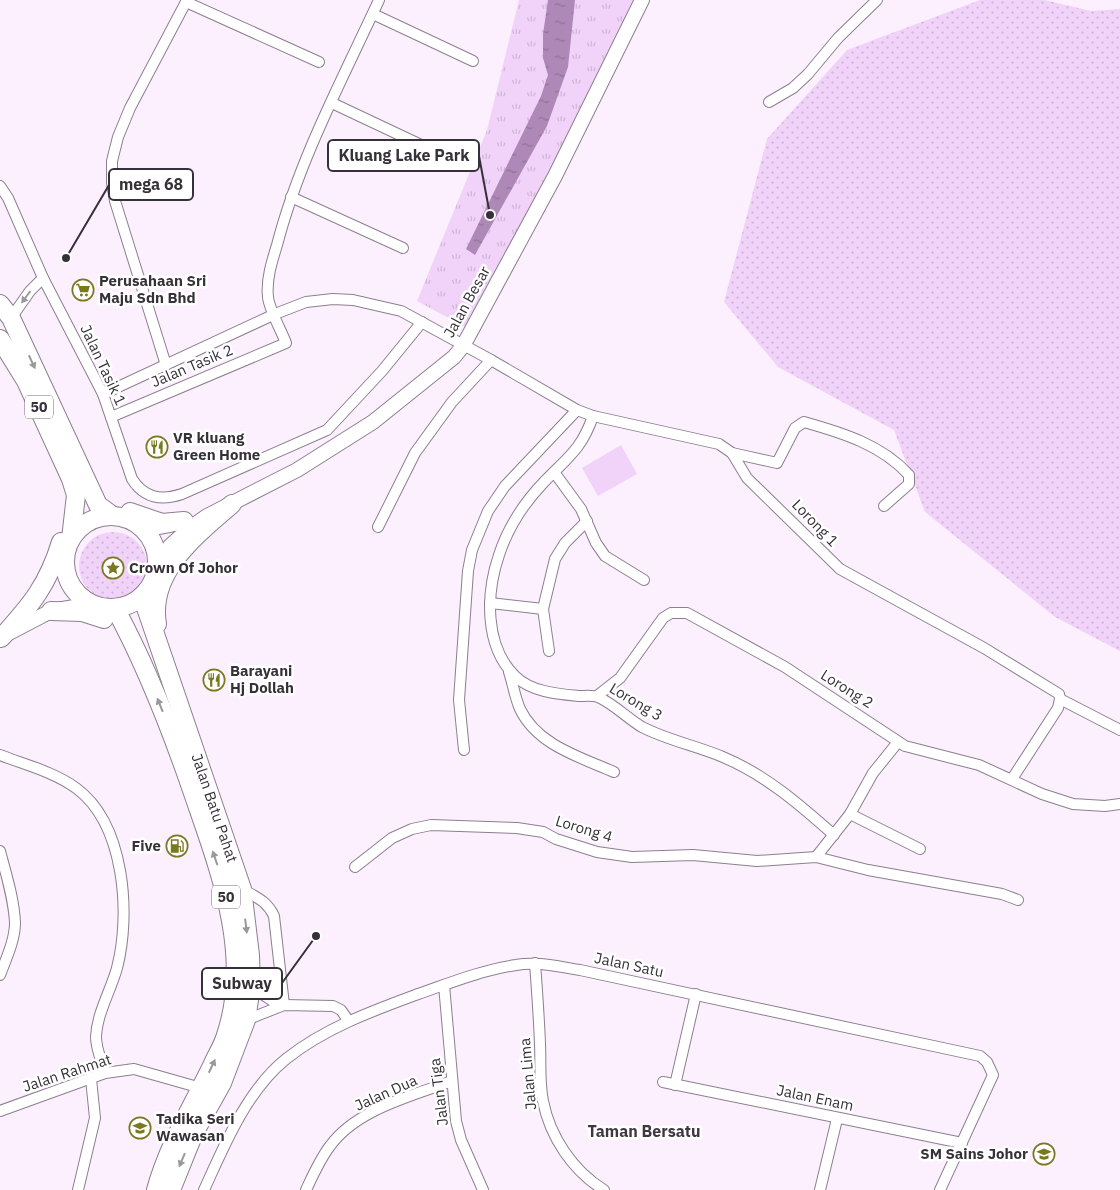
<svg xmlns="http://www.w3.org/2000/svg" width="1120" height="1190" font-family="'IBM Plex Sans',sans-serif">
	<style>
		.grass { fill: url(#grass-dots) }
		.park { fill: url(#park-tufts) }
		.pitch { fill: #f1d2f9 }
		.water { fill: url(#water-ripples) }
		.lines { fill: none; stroke-linecap: round; stroke-linejoin: round }
		.street-casing { stroke: #8c7f8f; stroke-width: 12 }
		.secondary-casing { stroke: #8c7f8f; stroke-width: 16 }
		.highway-casing { stroke: #8c7f8f; stroke-width: 20 }
		.street { stroke: #fff; stroke-width: 10 }
		.secondary { stroke: #fff; stroke-width: 14 }
		.highway { stroke: #fff; stroke-width: 18 }
		.oneway { fill: #9a989c }
		.labels { text-anchor: middle; stroke-width: 5; stroke-linejoin: round; paint-order: stroke }
		.shield { fill: #fff; stroke: #726f74; stroke-width: 1 }
		.shield-label { font-size: 14px; font-weight: bold; fill: #363138 }
		.poi-label { font-size: 15px; font-weight: bold; fill: #363138; stroke: #fff; text-anchor: start }
		.street-label { font-size: 15px; fill: #363138; stroke: #fff }
		.neighbourhood-label { font-size: 16px; font-weight: bold; fill: #413644; stroke: #fff }
		.leader { fill: none; stroke: #363138; stroke-width: 2 }
		.callout-dot { fill: #363138; stroke: #fff; stroke-width: 2 }
		.callout { fill: #fff; stroke: #363138; stroke-width: 2 }
		.callout-label { font-size: 16px; text-anchor: middle; font-weight: bold; fill: #363138 }
	</style>
	<defs>
		<pattern id="grass-dots" width="8" height="8" patternUnits="userSpaceOnUse" patternTransform="scale(1.25)"><rect width="8" height="8" fill="#f1d2f9"/><path d="M2 2h.1M6 6h.1" fill="none" stroke="#cfb5d6" stroke-width="1.8" stroke-linecap="round"/></pattern>
		<pattern id="park-tufts" width="24" height="20" patternUnits="userSpaceOnUse" patternTransform="scale(1.25)"><rect width="24" height="20" fill="#f1d2f9"/><path d="M3 7l-1-3M5 7V3M7 7l1-3M15 17l-1-3M17 17v-4M19 17l1-3" fill="none" stroke="#cfb5d6"/></pattern>
		<pattern id="water-ripples" width="26" height="14" patternUnits="userSpaceOnUse" patternTransform="scale(1.25)"><rect width="26" height="14" fill="#ae89b8"/><path d="M2 4q2-2 4 0t4 0M15 11q2-2 4 0t4 0" fill="none" stroke="#8e7197"/></pattern>
	</defs>
	<rect width="100%" height="100%" fill="#fcf0ff"/>
	<g class="grass">
		<polygon points="980,0 1045,0 1091,11 1120,9 1120,651 1055,617 925,512 894,430 778,367 724,302 767,139 847,50"/>
		<circle cx="113" cy="566" r="34"/>
	</g>
	<polygon class="park" points="519,0 640,0 469,329 417,301 487,130"/>
	<polygon class="pitch" points="621,445 637,474 598,496 582,468"/>
	<polygon class="water" points="548,0 575,0 568,67 547,126 475,255 466,249 541,96 548,75 543,58 543,34"/>
	<g class="lines">
		<g class="street-casing">
			<g id="street">
				<polyline points="186,2 319,62"/>
				<polyline points="373,14 473,61"/>
				<polyline points="769,102 793,88 808,74 838,38 877,0"/>
				<polyline points="332,103 438,153"/>
				<path d="M0,186l8,12 35,80 60,116 29,85c12,19 29,22 50,15l145,-64 55,-59 40,-49"/>
				<polyline points="291,197 403,248"/>
				<polyline points="11,318 30,291 43,278"/>
				<polyline points="166,365 115,201 112,183 112,161 118,137 130,108 187,0"/>
				<polyline points="103,394 275,314 306,302 333,299 353,300 401,311 491,360 577,410 593,416 719,444 732,453 747,478 840,569 984,648 1059,694 1060,699 1058,708 1012,779"/>
				<path d="M593,416c-11,33 -26,42 -49,66 -20,21 -36,45 -45,73 -13,38 -15,91 16,121 16,16 43,18 64,20 6,0 14,-1 19,1 16,7 29,21 44,30 25,13 55,19 81,30 43,18 77,48 111,78"/>
				<path d="M111,417l175,-74c-5,-13 -17,-34 -18,-46 -2,-17 4,-36 9,-52 22,-85 65,-165 102,-245"/>
				<path d="M732,453l45,10 18,-35 9,-6c39,11 78,23 105,53v9l-25,22"/>
				<polyline points="554,472 581,509 596,543 605,556 644,580"/>
				<polyline points="378,527 415,453 452,402 491,360"/>
				<polyline points="490,603 543,609"/>
				<polyline points="549,651 543,609 555,559 565,543 587,521"/>
				<path d="M509,672c4,12 6,26 11,37 17,36 60,48 94,63"/>
				<polyline points="597,696 620,678 663,618 671,613 687,613 785,667 905,746 979,765 1042,794 1073,804 1105,806 1120,804"/>
				<polyline points="1060,699 1120,730"/>
				<polyline points="464,750 459,700 468,571 472,550 488,511 505,486 577,410"/>
				<path d="M0,755c26,10 54,17 76,33 49,36 55,126 41,180 -6,22 -20,45 -21,69 0,12 6,25 9,36"/>
				<polyline points="850,814 920,849"/>
				<path d="M0,851c6,23 14,48 15,72 0,17 -9,36 -15,52"/>
				<polyline points="816,857 850,814 873,773 898,742"/>
				<polyline points="355,867 392,838 412,829 431,825 517,828 543,832 556,839 597,852 632,857 693,855 757,861 816,857 868,870 1002,894 1018,900"/>
				<path d="M242,889c14,8 25,12 32,27l10,89"/>
				<path d="M535,963c2,27 4,54 5,81 1,18 -1,38 3,57 7,36 30,70 61,89"/>
				<polyline points="444,985 456,1121 461,1140 483,1190"/>
				<polyline points="251,987 279,1005"/>
				<polyline points="246,1020 284,1005 333,1006 341,1010 348,1020"/>
				<polyline points="663,1082 962,1143"/>
				<polyline points="675,1085 696,994"/>
				<polyline points="0,1111 105,1073 134,1069 201,1088"/>
				<polyline points="78,1190 95,1118 91,1079"/>
				<path d="M204,1190c20,-44 43,-100 82,-131 39,-31 86,-48 132,-65 32,-11 64,-24 98,-29 21,-4 43,2 64,5l400,86 7,6 6,13 -53,115"/>
				<path d="M306,1190c7,-15 14,-31 24,-44 27,-37 82,-50 122,-65"/>
				<polyline points="820,1190 837,1119"/>
			</g>
		</g>
		<g class="secondary-casing">
			<g id="secondary">
				<polyline points="144,530 170,525"/>
				<polyline points="157,567 170,546 190,528 207,516 297,470 373,422 454,357 463,346 555,176 642,0"/>
				<polyline points="9,633 51,611 92,604"/>
			</g>
		</g>
		<g class="highway-casing">
			<g id="highway">
				<polyline points="0,304 11,318 98,505 113,516"/>
				<polyline points="0,339 26,381 71,479 76,495 71,539"/>
				<polyline points="130,512 162,523 184,521"/>
				<circle cx="111" cy="562" r="46"/>
				<path id="s1" d="M142,596l100,293 8,66 1,32 -5,33 -24,63 -28,50 -23,57"/>
				<path d="M115,608c32,59 56,121 78,185 26,76 60,161 33,242 -3,11 -10,21 -14,31 -20,41 -44,80 -56,124"/>
				<polyline points="51,611 82,612 104,619"/>
				<path d="M157,624c-9,-53 40,-89 75,-120"/>
				<path d="M1,638c30,-33 47,-53 60,-96"/>
			</g>
		</g>
		<use href="#street" class="street"/>
		<use href="#secondary" class="secondary"/>
		<use href="#highway" class="highway"/>
	</g>
	<defs><path id="oneway-solid" d="M-6-.8H1V-3.2L6.5 0L1 3.2V.8H-6Z" transform="scale(1.25)"/></defs>
	<g class="oneway">
		<use href="#oneway-solid" transform="translate(26 297) rotate(127)"/>
		<use href="#oneway-solid" transform="translate(32 362) rotate(65)"/>
		<use href="#oneway-solid" transform="translate(160 705) rotate(-112)"/>
		<use href="#oneway-solid" transform="translate(215 858) rotate(-109)"/>
		<use href="#oneway-solid" transform="translate(246 926) rotate(83)"/>
		<use href="#oneway-solid" transform="translate(212 1066) rotate(-65)"/>
		<use href="#oneway-solid" transform="translate(182 1160) rotate(113)"/>
	</g>
	<defs>
		<g id="supermarket-ring" transform="scale(1.125)"><circle r="9.5" fill="#fff" stroke="#7a7920" stroke-width="1.5"/><path d="M-6-5.5h2.5l.6 2H6L4.5 2H-2.5L-4.4-4H-6ZM-1.5 3.2a1.3 1.3 0 1 0 .1 0ZM3 3.2a1.3 1.3 0 1 0 .1 0Z" fill="#7a7920"/></g>
		<g id="restaurant-ring" transform="scale(1.125)"><circle r="9.5" fill="#fff" stroke="#7a7920" stroke-width="1.5"/><path d="M-5-6h1v4h1v-4h1v4h1v-4h1v5L-1.5 .5V6h-2V.5L-5-1ZM5-6V6H3V1.5H1.5Q1.5-4 5-6Z" fill="#7a7920"/></g>
		<g id="sight-ring" transform="scale(1.125)"><circle r="9.5" fill="#fff" stroke="#7a7920" stroke-width="1.5"/><path d="M0-6L1.8-2.2L6-1.7L2.9 1.2L3.7 5.4L0 3.3L-3.7 5.4L-2.9 1.2L-6-1.7L-1.8-2.2Z" fill="#7a7920"/></g>
		<g id="fuel-ring" transform="scale(1.125)"><circle r="9.5" fill="#fff" stroke="#7a7920" stroke-width="1.5"/><path d="M-5.5-6h7V0h2V4h1.3V-2.5L3-4.5l.8-.8L6-3V5H2.5V1h-1V6h-7ZM-4.2-4.7v3.2H.2V-4.7Z" fill="#7a7920"/></g>
		<g id="school-ring" transform="scale(1.125)"><circle r="9.5" fill="#fff" stroke="#7a7920" stroke-width="1.5"/><path d="M0-5L7-2L0 1L-7-2ZM-4 1L0 2.5L4 1V4Q0 6-4 4Z" fill="#7a7920"/></g>
	</defs>
	<g fill-rule="evenodd">
		<use href="#supermarket-ring" x="83" y="290"/>
		<use href="#restaurant-ring" x="157" y="447"/>
		<use href="#sight-ring" x="113" y="568"/>
		<use href="#restaurant-ring" x="214" y="680"/>
		<use href="#fuel-ring" x="177" y="846"/>
		<use href="#school-ring" x="140" y="1128"/>
		<use href="#school-ring" x="1044" y="1154"/>
	</g>
	<g class="labels">
		<g class="shield">
			<rect x="25" y="395.5" width="28" height="23" rx="4"/>
			<rect x="212" y="885.5" width="28" height="23" rx="4"/>
		</g>
		<g class="shield-label">
			<text x="39" y="412">50</text>
			<text x="226" y="902">50</text>
		</g>
		<g class="poi-label">
			<text x="99" y="286">Perusahaan Sri<tspan x="99" dy="17">Maju Sdn Bhd</tspan></text>
			<text x="173" y="443">VR kluang<tspan x="173" dy="17">Green Home</tspan></text>
			<text x="129" y="573">Crown Of Johor</text>
			<text x="230" y="676">Barayani<tspan x="230" dy="17">Hj Dollah</tspan></text>
			<text x="161" y="851" text-anchor="end">Five</text>
			<text x="156" y="1124">Tadika Seri<tspan x="156" dy="17">Wawasan</tspan></text>
			<text x="1028" y="1159" text-anchor="end">SM Sains Johor</text>
		</g>
		<g class="street-label">
			<text transform="translate(467 302) rotate(-61)" y="5">Jalan Besar</text>
			<text transform="translate(103 365) rotate(65)" y="5">Jalan Tasik 1</text>
			<text transform="translate(192 366) rotate(-23)" y="5">Jalan Tasik 2</text>
			<text transform="translate(815 523) rotate(46)" y="5">Lorong 1</text>
			<text transform="translate(847 689) rotate(32)" y="5">Lorong 2</text>
			<text transform="translate(636 702) rotate(31)" y="5">Lorong 3</text>
			<text dy="5" stroke="none"><textPath href="#s1" startOffset="224">Jalan Batu Pahat</textPath></text>
			<text transform="translate(584 829) rotate(17)" y="5">Lorong 4</text>
			<text transform="translate(629 965) rotate(12)" y="5">Jalan Satu</text>
			<text transform="translate(67 1073) rotate(-18)" y="5">Jalan Rahmat</text>
			<text transform="translate(528 1074) rotate(-95)" y="5">Jalan Lima</text>
			<text transform="translate(439 1092) rotate(-97)" y="5">Jalan Tiga</text>
			<text transform="translate(386 1093) rotate(-24)" y="5">Jalan Dua</text>
			<text transform="translate(815 1098) rotate(12)" y="5">Jalan Enam</text>
		</g>
		<g class="neighbourhood-label">
			<text x="644" y="1137">Taman Bersatu</text>
		</g>
	</g>
	<path class="leader" d="M490 215L479 156M66 258L109 185M316 936L282 983"/>
	<g class="callout-dot">
		<circle cx="490" cy="215" r="5"/>
		<circle cx="66" cy="258" r="5"/>
		<circle cx="316" cy="936" r="5"/>
	</g>
	<g class="callout">
		<rect x="328" y="140" width="151" height="31" rx="5"/>
		<rect x="109" y="169" width="84" height="31" rx="5"/>
		<rect x="202" y="968" width="80" height="31" rx="5"/>
	</g>
	<g class="callout-label">
		<text x="404" y="161">Kluang Lake Park</text>
		<text x="151" y="190">mega 68</text>
		<text x="242" y="989">Subway</text>
	</g>
</svg>
